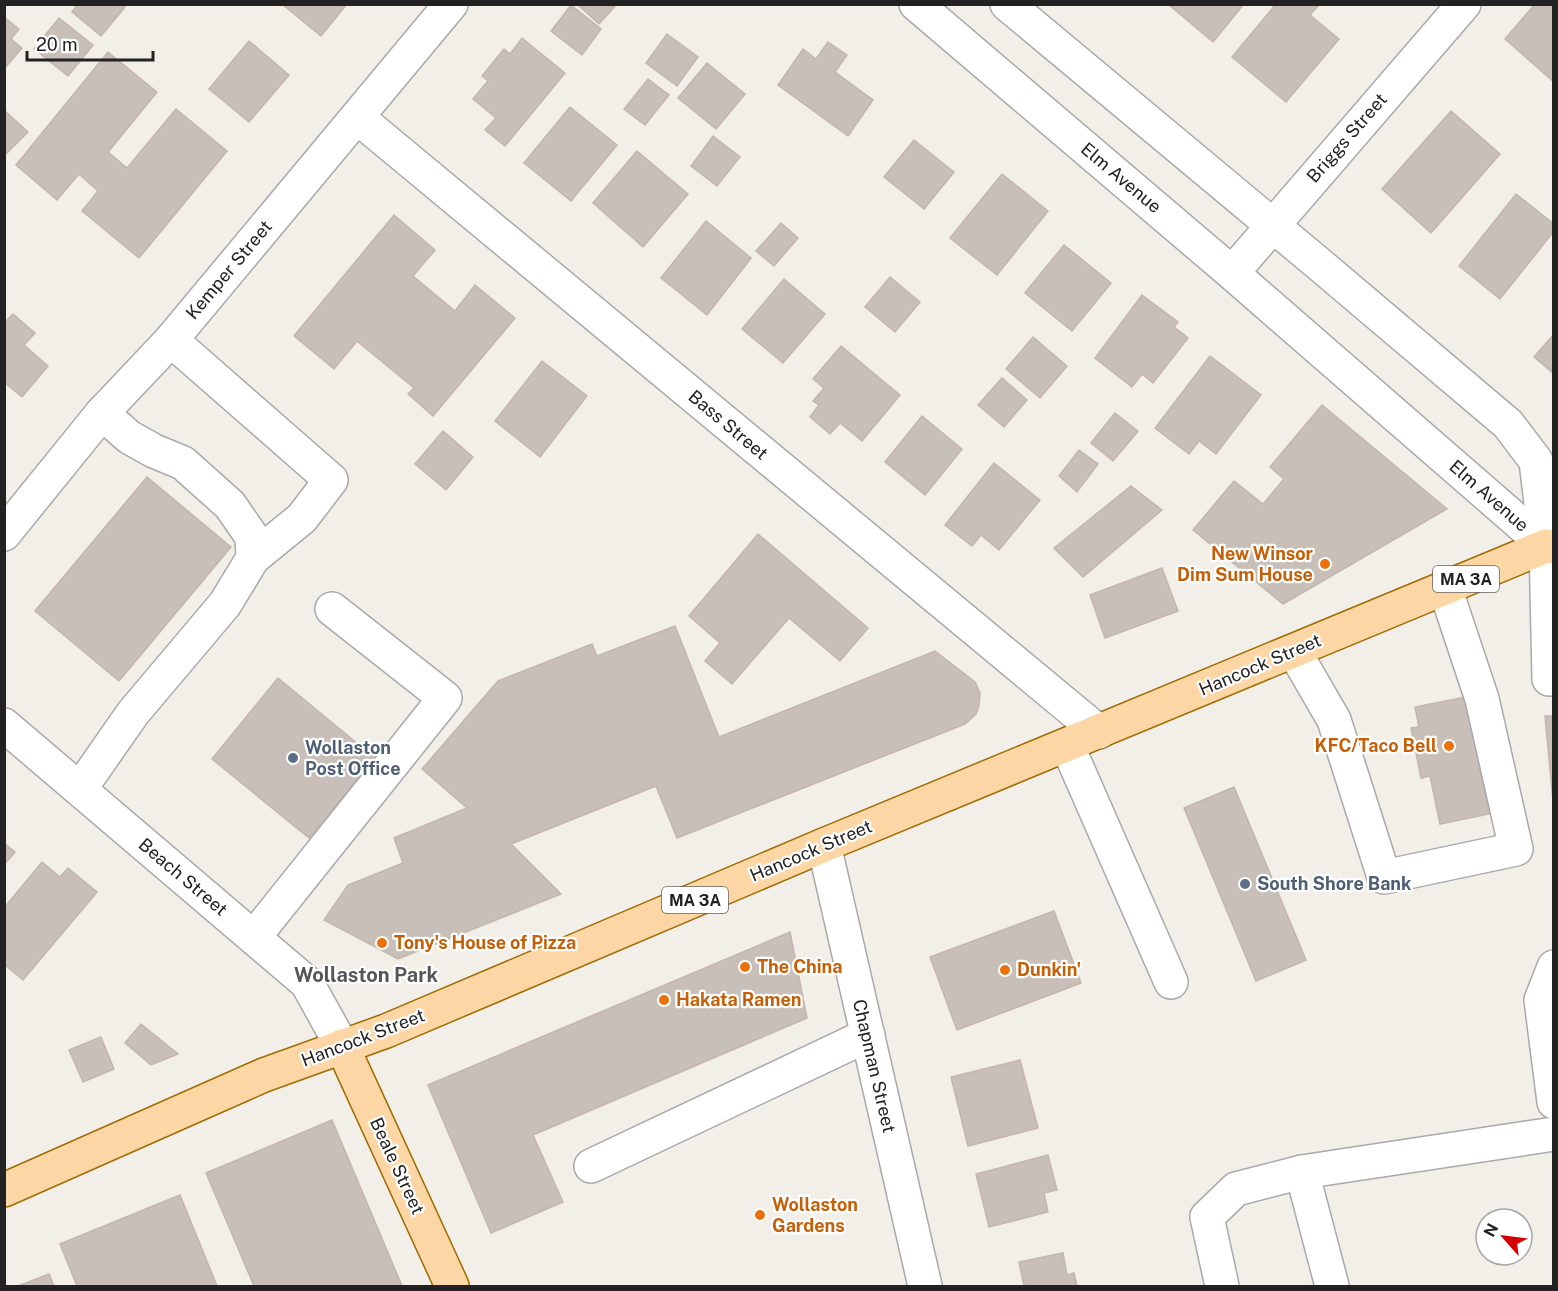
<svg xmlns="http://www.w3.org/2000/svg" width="1558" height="1291" font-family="'Public Sans',sans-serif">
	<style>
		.building { fill: #c7bfb8; stroke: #c4b6ab; stroke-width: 1.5 }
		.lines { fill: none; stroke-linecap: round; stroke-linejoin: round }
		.minor-casing { stroke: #a9a9a9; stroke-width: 36 }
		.major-casing { stroke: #a06b00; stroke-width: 36 }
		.minor { stroke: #fff; stroke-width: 33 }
		.major { stroke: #fcd6a4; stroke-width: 33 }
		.food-dot { fill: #e8710a; stroke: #fff; stroke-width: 2 }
		.service-dot { fill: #5c6f8a; stroke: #fff; stroke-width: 2 }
		.labels { text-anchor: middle; stroke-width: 4.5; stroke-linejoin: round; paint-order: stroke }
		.shield { fill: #fff; stroke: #646464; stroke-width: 1.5 }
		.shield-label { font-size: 16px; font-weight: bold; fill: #222 }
		.street-label { font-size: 18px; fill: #222; stroke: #fff }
		.food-label { font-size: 18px; font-weight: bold; fill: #c56008; stroke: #fff; text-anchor: start }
		.service-label { font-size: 18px; font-weight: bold; fill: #4e5e75; stroke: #fff; text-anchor: start }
		.neighbourhood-label { font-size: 20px; font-weight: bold; fill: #555; stroke: #fff }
	</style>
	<rect width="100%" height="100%" fill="#f2efe9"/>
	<g class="building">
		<polygon points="78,4 122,4 125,7 101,36 72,12"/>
		<polygon points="282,4 347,4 321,36"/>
		<polygon points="577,4 617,4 599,24"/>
		<polygon points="1168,4 1244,4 1213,42"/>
		<polygon points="1276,4 1316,4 1318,6 1310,15 1339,39 1286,102 1232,57"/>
		<polygon points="1535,4 1554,4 1554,82 1505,39"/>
		<polygon points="571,5 601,29 582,55 551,31"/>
		<polygon points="4,17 19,29 11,39 22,48 4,69"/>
		<polygon points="59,18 93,45 68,76 34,49"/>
		<polygon points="667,34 698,57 677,86 646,63"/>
		<polygon points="522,38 565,73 505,146 485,130 496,118 473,99 488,81 482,76 504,49 510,54"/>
		<polygon points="249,41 289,75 249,122 209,89"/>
		<polygon points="828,42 847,55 835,72 873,100 848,136 778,85 803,49 816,59"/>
		<polygon points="108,52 157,92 108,152 127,168 176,109 227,151 139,258 82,211 98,191 79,174 57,200 16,165"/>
		<polygon points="707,63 745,94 716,129 678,98"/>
		<polygon points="648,79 669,95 645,125 624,109"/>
		<polygon points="570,107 617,145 571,201 524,163"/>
		<polygon points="4,110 28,132 4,156"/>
		<polygon points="1451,111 1500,154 1431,233 1382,189"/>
		<polygon points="713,136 740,157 717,186 691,166"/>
		<polygon points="914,140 954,172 924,209 884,177"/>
		<polygon points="637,151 688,194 643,247 593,203"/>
		<polygon points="1002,174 1048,211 997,275 950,238"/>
		<polygon points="1516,194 1554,224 1554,231 1500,299 1459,266"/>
		<polygon points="394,215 435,250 413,276 455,311 475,285 515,318 433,416 408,394 414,388 357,341 334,369 294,336"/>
		<polygon points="706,221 751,258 707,315 661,278"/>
		<polygon points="781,223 798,238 774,266 756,251"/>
		<polygon points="1064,245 1111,283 1072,331 1025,293"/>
		<polygon points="890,277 920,302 895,332 865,307"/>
		<polygon points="784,279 825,314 783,363 742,329"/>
		<polygon points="1142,295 1178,322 1174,327 1188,338 1153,383 1142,374 1132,387 1095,358"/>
		<polygon points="13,314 35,333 24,345 48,366 22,397 4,382 4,323"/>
		<polygon points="1554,334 1554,374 1534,357"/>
		<polygon points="1033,337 1067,366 1040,398 1006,369"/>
		<polygon points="841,346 900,395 862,441 840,423 830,434 810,417 819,405 813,401 824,388 813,379"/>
		<polygon points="1210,356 1261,395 1216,454 1199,441 1189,454 1155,428"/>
		<polygon points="542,361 587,396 540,457 495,421"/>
		<polygon points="1002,378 1027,400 1004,427 978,405"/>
		<polygon points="1322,405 1447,509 1283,604 1193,530 1234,481 1263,504 1284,479 1270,467"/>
		<polygon points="1115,413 1138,431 1113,461 1091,443"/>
		<polygon points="922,416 962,449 925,495 885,462"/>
		<polygon points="443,431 473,457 446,490 415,464"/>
		<polygon points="1079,450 1098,464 1077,492 1059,476"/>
		<polygon points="994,463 1040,500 999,550 981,535 972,546 945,525"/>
		<polygon points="147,477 231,547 119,681 35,611"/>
		<polygon points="1131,486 1162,510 1083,577 1054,548"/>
		<polygon points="758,534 868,628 840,661 789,618 732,684 705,661 720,643 689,616"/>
		<polygon points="1162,568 1178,611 1105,638 1090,595"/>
		<polygon points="675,626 719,737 935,651 975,682 980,693 979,706 976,714 965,724 677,838 656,786 511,844 561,894 398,959 324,920 348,885 403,863 394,838 467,808 422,769 498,681 592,644 597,656"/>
		<polygon points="278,678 375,758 309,838 212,759"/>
		<polygon points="1466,697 1472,730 1479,729 1486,763 1479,764 1489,814 1440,824 1430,776 1421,778 1411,728 1419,727 1415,707"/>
		<polygon points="1545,716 1554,716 1554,801 1553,801"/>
		<polygon points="1234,787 1306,960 1256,981 1184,808"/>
		<polygon points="4,843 15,852 4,865"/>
		<polygon points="42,862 60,877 68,868 97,892 23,980 4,964 4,908"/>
		<polygon points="1054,911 1081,983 957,1030 930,957"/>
		<polygon points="790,932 807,1018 533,1135 563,1202 491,1233 428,1085"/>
		<polygon points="141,1024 178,1054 151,1065 125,1043"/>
		<polygon points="101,1037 114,1069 83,1082 69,1050"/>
		<polygon points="1020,1060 1038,1128 968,1146 951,1077"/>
		<polygon points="332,1120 402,1286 254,1286 206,1173"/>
		<polygon points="1048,1155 1057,1190 1044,1193 1048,1212 989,1227 976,1174"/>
		<polygon points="180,1195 217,1286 77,1286 60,1244"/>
		<polygon points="1063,1253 1067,1275 1074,1273 1077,1286 1022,1286 1024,1286 1019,1262"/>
		<polygon points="49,1274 54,1286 18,1286"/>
	</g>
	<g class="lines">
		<g class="minor-casing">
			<g id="minor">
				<polyline points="916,4 1232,273 1546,546"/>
				<polyline points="1007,4 1319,264 1508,424 1536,461 1546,546 1549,679 1554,679"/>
				<polyline points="357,117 1099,732"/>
				<polyline points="1232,273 1464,4"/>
				<polyline points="171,340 331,480 302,518 253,558"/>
				<polyline points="4,534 102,413 171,340 451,4"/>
				<polyline points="1294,651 1334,720 1384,877 1516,849 1482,699 1445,588"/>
				<polyline points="4,725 307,983 342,1046"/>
				<polyline points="1067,745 1171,982"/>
				<polyline points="80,789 133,713 225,604 253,558 252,537 230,505 183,463 154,451 129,437 102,413"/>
				<polyline points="824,845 925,1286"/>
				<polyline points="254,937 445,698 332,609"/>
				<polyline points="1554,967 1541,1000 1554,1102"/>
				<polyline points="591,1166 868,1035"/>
				<polyline points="1302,1172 1332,1286"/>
				<polyline points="1222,1286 1207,1217 1236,1189 1302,1172 1554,1134"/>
			</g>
		</g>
		<g class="major-casing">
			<g id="major">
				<polyline points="342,1046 452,1286"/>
				<polyline points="4,1190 264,1075 386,1031 824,845 1546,546 1554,547"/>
			</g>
		</g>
		<use href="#minor" class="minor"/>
		<use href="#major" class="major"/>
	</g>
	<g class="food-dot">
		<circle cx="1325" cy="564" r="6"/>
		<circle cx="1449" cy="746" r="6"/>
		<circle cx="382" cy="943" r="6"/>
		<circle cx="745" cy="967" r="6"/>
		<circle cx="1005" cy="970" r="6"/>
		<circle cx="664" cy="1000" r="6"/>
		<circle cx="760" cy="1215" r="6"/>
	</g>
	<g class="service-dot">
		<circle cx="293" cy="758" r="6"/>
		<circle cx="1245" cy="884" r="6"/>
	</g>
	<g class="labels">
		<g class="shield">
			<rect x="1433" y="566" width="66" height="26" rx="4.5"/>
			<rect x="662" y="887" width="66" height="26" rx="4.5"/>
		</g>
		<g class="shield-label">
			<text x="1466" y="585">MA 3A</text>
			<text x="695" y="906">MA 3A</text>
		</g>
		<g class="street-label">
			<text transform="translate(1347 138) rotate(-49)" y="6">Briggs Street</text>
			<text transform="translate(1121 178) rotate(40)" y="6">Elm Avenue</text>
			<text transform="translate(229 270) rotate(-50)" y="6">Kemper Street</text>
			<text transform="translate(728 425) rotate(40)" y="6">Bass Street</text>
			<text transform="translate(1489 496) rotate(41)" y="6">Elm Avenue</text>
			<text transform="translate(1260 665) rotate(-23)" y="6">Hancock Street</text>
			<text transform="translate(811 851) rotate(-23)" y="6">Hancock Street</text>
			<text transform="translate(183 877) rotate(40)" y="6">Beach Street</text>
			<text transform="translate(363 1038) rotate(-21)" y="6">Hancock Street</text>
			<text transform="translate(874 1066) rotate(77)" y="6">Chapman Street</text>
			<text transform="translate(397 1166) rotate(65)" y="6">Beale Street</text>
		</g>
		<g class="food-label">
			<text x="1313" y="560" text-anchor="end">New Winsor<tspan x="1313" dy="21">Dim Sum House</tspan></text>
			<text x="1437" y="752" text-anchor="end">KFC/Taco Bell</text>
			<text x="394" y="949">Tony's House of Pizza</text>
			<text x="757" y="973">The China</text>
			<text x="1017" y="976">Dunkin'</text>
			<text x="676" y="1006">Hakata Ramen</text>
			<text x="772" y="1211">Wollaston<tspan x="772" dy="21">Gardens</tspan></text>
		</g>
		<g class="service-label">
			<text x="305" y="754">Wollaston<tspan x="305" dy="21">Post Office</tspan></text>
			<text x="1257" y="890">South Shore Bank</text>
		</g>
		<g class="neighbourhood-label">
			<text x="366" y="982">Wollaston Park</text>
		</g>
	</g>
	<rect width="1558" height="1291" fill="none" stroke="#222222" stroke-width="12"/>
	<g transform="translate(1504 1237) rotate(298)"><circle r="28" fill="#ffffff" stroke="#a7a7a7" stroke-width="1.5"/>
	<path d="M0-4.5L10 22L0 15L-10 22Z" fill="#d40000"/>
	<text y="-9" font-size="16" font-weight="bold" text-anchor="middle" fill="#222222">N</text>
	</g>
	<path d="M27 51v9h126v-9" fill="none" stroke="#222222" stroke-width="3"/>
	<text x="36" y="51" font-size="18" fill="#222222" stroke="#ffffff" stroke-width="4.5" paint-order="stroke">20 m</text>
</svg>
